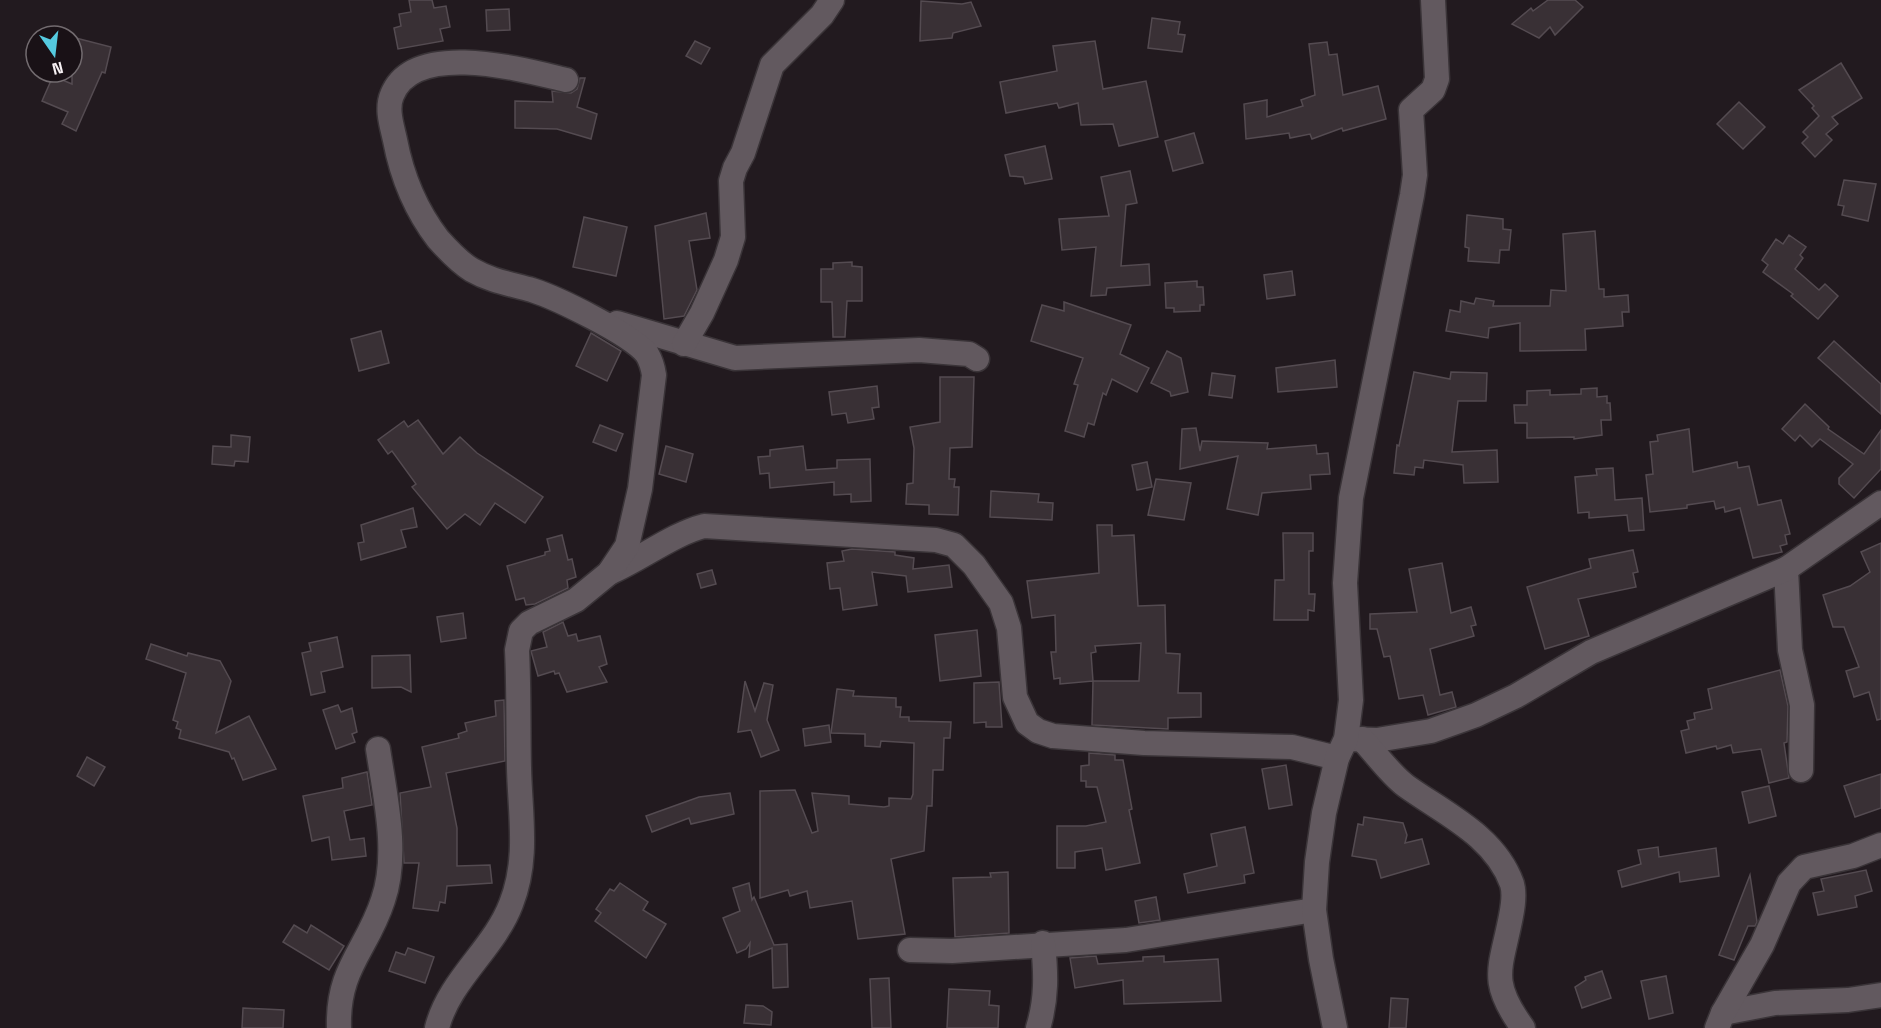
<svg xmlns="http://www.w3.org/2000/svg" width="1881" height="1028" font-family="'Space Grotesk',sans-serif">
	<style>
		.building { fill: #393035; stroke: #544b51; stroke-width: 1.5; fill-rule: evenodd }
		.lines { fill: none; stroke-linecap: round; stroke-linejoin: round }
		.minor-casing { stroke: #3a3438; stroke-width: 27 }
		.minor { stroke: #62595f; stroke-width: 24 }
	</style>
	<rect width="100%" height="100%" fill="#221a1f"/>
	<g class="building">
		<polygon points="409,0 432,0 434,8 446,6 450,27 440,29 443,41 398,49 394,28 401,26 399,14 411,12"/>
		<polygon points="1548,0 1575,0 1583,7 1555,35 1550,27 1539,38 1512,24 1531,8 1533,11"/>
		<polygon points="921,1 962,4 971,2 981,26 953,33 952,38 920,41"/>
		<polygon points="509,9 510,30 487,31 486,10"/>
		<polygon points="1152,18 1180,22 1178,34 1185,35 1182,52 1148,48"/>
		<polygon points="72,37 111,47 105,73 102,72 76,131 62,124 68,112 42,101 53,76 72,84"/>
		<polygon points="695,41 710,48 701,64 686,56"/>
		<polygon points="1095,41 1103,89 1146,81 1158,137 1119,146 1113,124 1081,125 1078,103 1059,108 1057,103 1006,113 1000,82 1057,71 1053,46"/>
		<polygon points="1327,42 1329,55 1337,54 1343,95 1378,86 1386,119 1343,131 1342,128 1312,139 1310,134 1290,138 1289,133 1246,139 1244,104 1267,100 1267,117 1303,106 1301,100 1315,95 1309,44"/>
		<polygon points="1841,63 1862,98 1832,117 1838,124 1826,134 1832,140 1815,157 1802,143 1808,137 1803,132 1819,116 1812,108 1814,106 1799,90"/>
		<polygon points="580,78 585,78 577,107 597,114 591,139 557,129 515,128 515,101 553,102 552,91 571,93 577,89"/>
		<polygon points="1739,102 1765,127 1743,149 1717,124"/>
		<polygon points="1194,133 1203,163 1173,171 1165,141"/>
		<polygon points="1045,146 1052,179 1025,184 1023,177 1010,176 1005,155"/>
		<polygon points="1130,171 1137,203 1126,205 1121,266 1149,264 1150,285 1107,288 1106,295 1091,296 1096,247 1062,250 1059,219 1109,216 1101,177"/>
		<polygon points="1844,180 1876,184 1868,221 1842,215 1844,206 1838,205"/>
		<polygon points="706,213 710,238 689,241 697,290 684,316 664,319 655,226"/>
		<polygon points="1467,215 1503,219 1503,229 1511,230 1509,250 1500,250 1499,263 1468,261 1469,248 1465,247"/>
		<polygon points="584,217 627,227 616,276 573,267"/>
		<polygon points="1595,231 1599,289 1604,289 1604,297 1628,295 1629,312 1622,312 1623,326 1585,329 1586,350 1520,351 1520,323 1489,328 1488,338 1446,331 1450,310 1460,312 1461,301 1474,304 1476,298 1494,301 1493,306 1550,306 1551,290 1566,291 1563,234"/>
		<polygon points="1789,235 1806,247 1800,255 1803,258 1795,269 1819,290 1825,284 1838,296 1818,319 1791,296 1793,294 1763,272 1768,265 1762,260 1776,239 1783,244"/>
		<polygon points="852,262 852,266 862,267 862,301 847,301 845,337 833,337 832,302 821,302 821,269 833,269 833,263"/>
		<polygon points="1292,271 1295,295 1267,299 1264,275"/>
		<polygon points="1197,281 1197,287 1203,287 1204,305 1200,305 1200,311 1174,312 1174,308 1166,308 1165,283"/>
		<polygon points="1064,302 1131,325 1120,354 1149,368 1137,392 1112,379 1106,395 1103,393 1094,425 1088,423 1084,437 1065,431 1078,385 1074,384 1083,358 1031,341 1042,305 1064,311"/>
		<polygon points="381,331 389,363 359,371 351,339"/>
		<polygon points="591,333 621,351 607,381 576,366"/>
		<polygon points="1834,341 1881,384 1881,414 1818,358"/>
		<polygon points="1167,351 1181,358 1188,392 1171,396 1170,392 1151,383"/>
		<polygon points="1335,360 1337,387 1278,392 1276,368"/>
		<polygon points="1414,372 1450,379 1451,372 1487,373 1486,401 1458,401 1452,452 1497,450 1498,482 1464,483 1463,465 1424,460 1423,468 1415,467 1414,475 1394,473 1397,445 1399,446"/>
		<polygon points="1212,373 1235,376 1232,398 1209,395"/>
		<polygon points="940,377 974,377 972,447 950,448 949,479 955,479 954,487 959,487 958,515 929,514 929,505 906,504 907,484 913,483 914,448 910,427 940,422"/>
		<polygon points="877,386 879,407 872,408 874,419 848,423 846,413 832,415 829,392"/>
		<polygon points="1597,388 1597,397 1607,396 1607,403 1610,403 1611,420 1601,420 1602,435 1574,439 1574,437 1527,438 1527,423 1515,423 1514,405 1527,405 1527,391 1550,390 1550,395 1581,394 1581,389"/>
		<polygon points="1805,404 1829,427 1828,429 1864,454 1881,430 1881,469 1854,498 1839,484 1839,478 1853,464 1820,439 1812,447 1800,435 1795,441 1782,429"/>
		<polygon points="418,420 443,454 460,437 477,453 543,497 525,523 495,503 480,525 465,514 447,529 412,487 416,484 392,451 388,454 378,440 404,421 408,427"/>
		<polygon points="600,425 623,434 616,451 593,442"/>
		<polygon points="1196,428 1200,451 1202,441 1268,443 1267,449 1316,445 1317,454 1328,453 1330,474 1310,475 1311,489 1262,493 1258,515 1227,509 1238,456 1180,469 1182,429"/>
		<polygon points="1689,429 1693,472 1737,462 1738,468 1749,466 1758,505 1781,500 1790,534 1785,535 1787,544 1780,546 1782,552 1753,558 1740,508 1725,512 1724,507 1716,509 1714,501 1687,505 1687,508 1650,512 1646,475 1653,474 1650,442 1658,441 1657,435"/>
		<polygon points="231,435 250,437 248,462 235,461 234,466 212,464 213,446 231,447"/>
		<polygon points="666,446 693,454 686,482 659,474"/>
		<polygon points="803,446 806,470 837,468 837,460 870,459 871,501 851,502 851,494 834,495 834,482 770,488 769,473 760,474 758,457 770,456 770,450"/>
		<polygon points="1147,462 1152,487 1137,490 1132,465"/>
		<polygon points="1613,468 1615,500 1642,498 1644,530 1629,531 1627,515 1589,518 1589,512 1578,513 1575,477 1597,475 1596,469"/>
		<polygon points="1156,479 1191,483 1184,520 1148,515"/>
		<polygon points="991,491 1039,494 1038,502 1053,503 1052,520 990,517"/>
		<polygon points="413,508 417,527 401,530 406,547 361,560 358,543 364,542 361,525"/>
		<path d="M1097,525h15v11l22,-1 4,71 27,-1 1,48 14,1 -2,39h23v24l-33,1v11l-76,-4 1,-44 -33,3v-6l-6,1 -3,-27h5l-1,-37 -23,3 -5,-37 72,-8zM1141,643l-2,38h-46l-2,-28 5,-1 -1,-6z"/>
		<polygon points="1283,533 1313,533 1313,551 1309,551 1309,594 1315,594 1314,611 1308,610 1308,620 1274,620 1275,580 1284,580"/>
		<polygon points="562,535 568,560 572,559 576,577 567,580 568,588 535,604 526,605 524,598 516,600 507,566 545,555 545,552 550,551 547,539"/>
		<polygon points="1881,543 1881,719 1877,720 1869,692 1854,697 1846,671 1859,667 1844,627 1833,627 1823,595 1850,586 1870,572 1861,552"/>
		<polygon points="852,549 895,552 895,555 914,558 913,569 949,565 952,587 908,592 906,576 872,572 877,605 843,610 840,588 830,589 827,563 844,561 842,551"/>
		<polygon points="1633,550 1638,572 1633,573 1636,587 1578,599 1589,636 1545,649 1527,587 1591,568 1589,559"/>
		<polygon points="1442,563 1451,613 1471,607 1476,625 1471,626 1474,636 1430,649 1440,695 1452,692 1456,707 1428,715 1423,695 1399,699 1390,656 1384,657 1377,629 1370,629 1370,614 1417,612 1409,569"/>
		<polygon points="712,570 716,584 701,588 697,574"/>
		<polygon points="463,613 466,638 441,642 437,617"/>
		<polygon points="563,622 568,636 576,634 578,641 600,636 607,664 599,667 607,682 567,692 559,673 555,674 554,671 538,676 531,651 547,647 543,632"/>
		<polygon points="977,630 981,676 940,681 935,635"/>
		<polygon points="337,637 343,667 321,672 325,692 311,695 302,653 311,651 309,643"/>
		<polygon points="151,644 187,656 188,653 220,661 231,681 216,733 249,716 276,769 243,780 234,758 232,759 229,752 179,738 181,730 176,728 178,722 173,720 186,673 146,659"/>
		<polygon points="410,655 411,692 401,687 372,688 372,656"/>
		<polygon points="1780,670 1788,706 1787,742 1784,743 1789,778 1769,783 1761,749 1733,753 1731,745 1717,749 1716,746 1686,753 1681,731 1689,729 1687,721 1695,719 1694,713 1712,709 1708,689"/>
		<polygon points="745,681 755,711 764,683 773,685 767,720 779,750 761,757 751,730 738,732"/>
		<polygon points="999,682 1002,727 986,727 986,722 974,723 974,683"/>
		<polygon points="837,689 854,691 853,696 896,698 896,707 901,707 900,717 909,717 909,721 951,722 950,738 944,738 943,770 933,770 932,806 927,806 924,851 891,859 905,934 858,939 852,901 810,908 807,891 790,896 788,890 760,898 760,791 795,790 812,833 818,831 812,793 849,796 849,804 884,807 889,806 889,798 911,799 913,794 914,743 881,741 880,747 865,746 865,734 831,733"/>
		<polygon points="504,700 505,761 446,773 457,828 457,866 490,865 492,883 447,886 445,903 440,902 438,911 413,908 419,863 404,863 400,793 431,787 422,747 459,738 458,734 467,731 465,723 496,716 495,701"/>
		<polygon points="338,705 341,712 352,708 357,732 352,734 355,742 336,749 323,710"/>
		<polygon points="829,725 831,742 805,746 803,729"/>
		<polygon points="1089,753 1115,755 1115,760 1123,760 1132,809 1129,810 1140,863 1106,870 1102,848 1075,852 1075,868 1057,868 1057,826 1086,826 1106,822 1097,787 1086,787 1086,781 1081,781 1081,766 1089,765"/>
		<polygon points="87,757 105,767 94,786 77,776"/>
		<polygon points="1286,765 1292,805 1269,809 1262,769"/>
		<polygon points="367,772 372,805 344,811 350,840 364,838 366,856 332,860 329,837 312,841 303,796 343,788 342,778"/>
		<polygon points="1881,774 1881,808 1855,817 1844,786"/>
		<polygon points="1769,786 1776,816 1749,823 1742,792"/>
		<polygon points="730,793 734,814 691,824 689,818 652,832 646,816 699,797"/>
		<polygon points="1364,817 1403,823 1407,835 1405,843 1422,839 1429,864 1381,878 1376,860 1352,856 1358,824 1363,825"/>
		<polygon points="1245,827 1254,873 1244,875 1245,883 1188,893 1184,874 1217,866 1211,834"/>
		<polygon points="1658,847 1659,857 1716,848 1719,876 1680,882 1679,872 1622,887 1618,871 1641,864 1638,850"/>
		<polygon points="1866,870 1872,891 1855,896 1857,907 1818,915 1813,893 1824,891 1821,879"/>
		<polygon points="1008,872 1009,933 955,937 953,878 991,877 990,873"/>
		<polygon points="1750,875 1757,922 1755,926 1748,926 1734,960 1719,955"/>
		<polygon points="620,883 648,902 643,910 666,924 646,958 595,921 601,913 596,909 610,889 614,891"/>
		<polygon points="749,883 752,900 754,897 774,945 787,944 788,987 773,988 772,948 749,957 750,943 746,949 737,953 723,918 740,911 733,888"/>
		<polygon points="1156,897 1160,920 1139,923 1135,901"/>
		<polygon points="294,925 307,933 311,925 344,946 329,970 283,942"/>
		<polygon points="408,948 434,957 425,983 389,971 396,952 405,955"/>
		<polygon points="1096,956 1098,964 1143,961 1143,957 1164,956 1164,962 1218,959 1221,1001 1124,1004 1123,980 1075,988 1070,958"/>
		<polygon points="1602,971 1611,998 1582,1008 1575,987 1586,980 1585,977"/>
		<polygon points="1666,976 1673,1013 1649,1019 1641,981"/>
		<polygon points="889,978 891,1028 872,1028 870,979"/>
		<polygon points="949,989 990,991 989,1005 999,1006 998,1028 947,1028"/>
		<polygon points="1391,998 1408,999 1406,1028 1389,1028"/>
		<polygon points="746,1005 763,1006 772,1012 771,1025 744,1023"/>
		<polygon points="243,1008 284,1010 283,1028 242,1028"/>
	</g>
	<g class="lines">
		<g class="minor-casing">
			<g id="minor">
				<polyline points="617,323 735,358 919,350 969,354 977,359"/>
				<polyline points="684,344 702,313 726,260 733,237 731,181 735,168 743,153 772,65 822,15 832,0"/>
				<polyline points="1786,569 1790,650 1802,705 1801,770"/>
				<path d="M609,573c32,-14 64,-39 95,-47l232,14 18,5 20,20 27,38 8,25 6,69 12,26 11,8 15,5 91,7 148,4 45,11"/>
				<polyline points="1346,739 1377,740 1431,731 1476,715 1516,696 1591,652 1786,569 1881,503"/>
				<path d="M1362,739c14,15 28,35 44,47 39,28 89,50 106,98 3,10 1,22 -1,32 -10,53 -23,64 12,112"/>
				<polyline points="910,950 952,951 1126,940 1314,910"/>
				<polyline points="1723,1013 1775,1003 1848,1000 1881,995"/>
				<path d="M339,1028c-2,-60 28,-78 44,-128 16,-46 2,-104 -5,-151"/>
				<path d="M437,1028c12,-48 57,-79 74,-124 18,-45 9,-90 8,-136 -1,-39 0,-79 -2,-118l4,-19 8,-8 47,-23 33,-27 18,-27 13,-57 14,-114c-1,-7 -3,-14 -7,-21 -16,-20 -90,-56 -115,-64 -21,-6 -41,-9 -60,-20 -12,-7 -25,-21 -34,-31 -23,-30 -36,-62 -43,-99 -3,-14 -9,-31 -3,-45 22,-56 132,-25 174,-15"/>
				<path d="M1038,1028c9,-29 8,-55 5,-85"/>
				<polyline points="1335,1028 1321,959 1314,910 1317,862 1324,813 1337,758 1346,739 1351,700 1345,583 1351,498 1412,195 1415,175 1411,110 1433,90 1437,79 1433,0"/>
				<polyline points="1717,1028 1723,1013 1762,945 1789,883 1804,867 1853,856 1881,845"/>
			</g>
		</g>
		<use href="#minor" class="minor"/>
	</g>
	<g transform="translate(54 54) rotate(166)"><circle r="28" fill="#191116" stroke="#726b6f" stroke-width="1.5"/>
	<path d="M0-4.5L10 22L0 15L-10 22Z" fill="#55cae0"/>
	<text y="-9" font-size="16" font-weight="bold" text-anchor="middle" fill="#f7f1f4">N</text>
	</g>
</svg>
